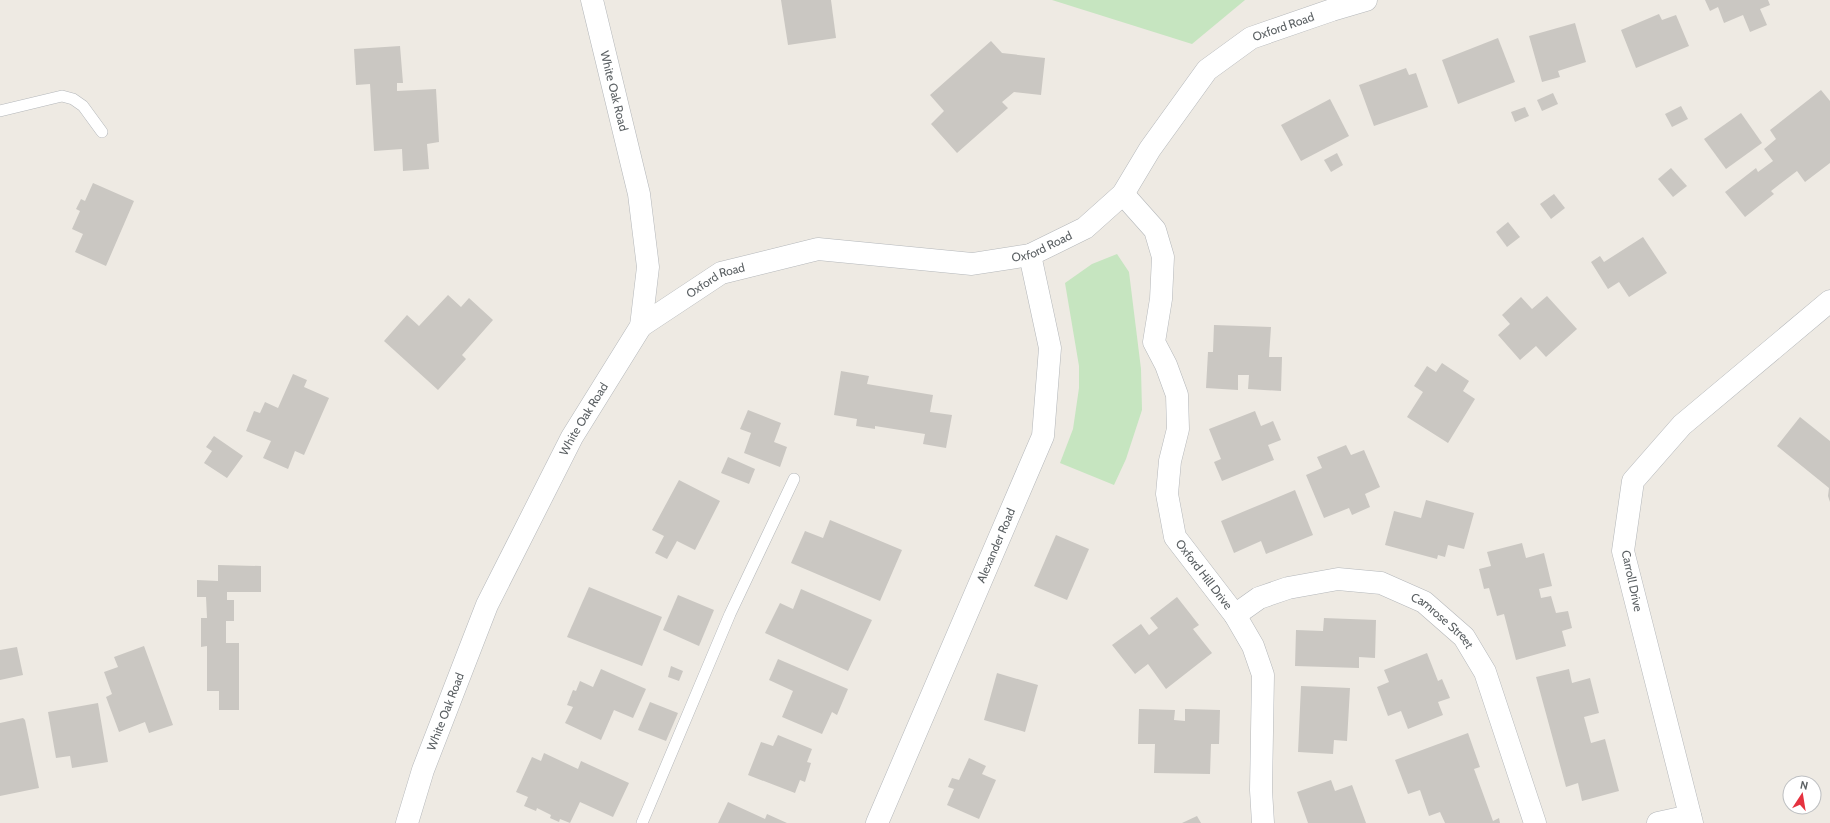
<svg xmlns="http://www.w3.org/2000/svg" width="1830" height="823" font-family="Cabin,sans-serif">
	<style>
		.green { fill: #c6e5c0 }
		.building { fill: #cac7c2 }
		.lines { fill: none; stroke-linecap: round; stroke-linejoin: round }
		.service-casing { stroke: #b4b7ba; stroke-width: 12 }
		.minor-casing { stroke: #b4b7ba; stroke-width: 23 }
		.tertiary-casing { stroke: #b4b7ba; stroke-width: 23 }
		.service { stroke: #fff; stroke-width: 11 }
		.minor { stroke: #fff; stroke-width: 22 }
		.tertiary { stroke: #fff; stroke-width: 22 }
		.labels { text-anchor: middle; stroke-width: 4; stroke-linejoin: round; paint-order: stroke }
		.street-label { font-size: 12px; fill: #5b6063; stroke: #fff }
	</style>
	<rect width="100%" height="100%" fill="#eeeae3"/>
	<g class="green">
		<polygon points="1052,0 1245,0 1192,44"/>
		<polygon points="1117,254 1129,272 1141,369 1142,410 1126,459 1114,485 1060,463 1073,429 1079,388 1079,366 1065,283 1092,264"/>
	</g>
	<g class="building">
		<polygon points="781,0 831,0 836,38 788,45"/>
		<polygon points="1705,0 1768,0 1770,5 1760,9 1767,25 1750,32 1743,15 1724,23 1718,7 1710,11"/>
		<polygon points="1659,14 1662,20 1676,15 1689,46 1636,68 1621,30"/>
		<polygon points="1575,23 1586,62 1558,71 1560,77 1542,82 1529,36"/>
		<polygon points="1498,38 1515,82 1458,104 1442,60"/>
		<polygon points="991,41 1002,53 1045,58 1041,95 1014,92 1002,102 1008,108 957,153 931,124 944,111 930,95"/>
		<polygon points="400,46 403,83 397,83 397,91 436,89 439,142 427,144 429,169 403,171 402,149 374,151 370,84 356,85 354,49"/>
		<polygon points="1406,68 1409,75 1416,73 1428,107 1374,126 1359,85"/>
		<polygon points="1821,90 1830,101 1830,163 1805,182 1797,171 1771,191 1774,194 1745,217 1725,192 1756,168 1758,172 1773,161 1764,149 1776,139 1770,130"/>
		<polygon points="1553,93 1558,104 1542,111 1537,100"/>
		<polygon points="1330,99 1349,136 1301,161 1281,125"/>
		<polygon points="1681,106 1688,119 1672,127 1665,114"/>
		<polygon points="1525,107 1529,116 1515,122 1511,112"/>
		<polygon points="1741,113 1762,143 1726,169 1704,139"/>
		<polygon points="1337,153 1343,165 1331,172 1324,160"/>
		<polygon points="1671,168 1687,186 1673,197 1658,179"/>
		<polygon points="93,183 134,201 106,266 75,252 83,234 72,229 80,211 76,209 81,199 85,201"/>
		<polygon points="1554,194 1565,208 1551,219 1540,204"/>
		<polygon points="1508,222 1520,237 1507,247 1496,232"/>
		<polygon points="1643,237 1667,273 1629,297 1619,282 1608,289 1591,262 1600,256 1604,262"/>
		<polygon points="448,295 461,307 469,298 493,320 462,355 466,359 438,390 384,341 407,315 419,326"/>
		<polygon points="1547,296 1577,329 1546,357 1536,346 1520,360 1498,335 1510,324 1502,315 1521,297 1532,309"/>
		<polygon points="1214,325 1271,327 1269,357 1282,357 1281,391 1248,389 1249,375 1238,375 1238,390 1206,388 1208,352 1213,352"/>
		<polygon points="1442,363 1469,381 1463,391 1475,399 1448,443 1407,417 1423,392 1414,386 1427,366 1436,372"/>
		<polygon points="841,371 869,376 867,384 933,395 930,412 952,415 946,448 923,444 925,434 875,426 875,429 856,426 857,419 834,415"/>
		<polygon points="293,374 307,380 304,387 329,398 304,455 295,451 288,469 263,458 271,441 246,431 254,411 260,413 265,402 278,408"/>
		<polygon points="748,410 781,423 774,442 787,447 780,467 744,453 751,433 740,429"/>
		<polygon points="1255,411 1261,426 1273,421 1281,440 1268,445 1274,460 1222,481 1214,462 1221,459 1209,429"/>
		<polygon points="1800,417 1830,441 1830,502 1828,496 1829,488 1777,446"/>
		<polygon points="214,436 243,456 227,478 204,463 212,451 206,447"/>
		<polygon points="1346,445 1351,455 1364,450 1380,487 1365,494 1370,507 1352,515 1349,508 1324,518 1306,475 1322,468 1317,457"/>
		<polygon points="728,457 755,469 749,484 721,473"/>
		<polygon points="679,480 720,501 695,550 677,541 667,559 655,553 664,536 652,530"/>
		<polygon points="1295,490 1313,535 1266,554 1261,541 1234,553 1221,521"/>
		<polygon points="1426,500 1474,513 1464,549 1448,545 1445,557 1438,555 1437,559 1385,545 1394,511 1421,518"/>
		<polygon points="830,520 902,550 880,601 791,563 805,531 823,538"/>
		<polygon points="1056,535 1089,549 1067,600 1034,586"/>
		<polygon points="1522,543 1526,558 1544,553 1552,586 1539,589 1541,598 1551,596 1556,613 1568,611 1572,628 1562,631 1566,646 1516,660 1504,614 1497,616 1489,588 1484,589 1479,569 1491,566 1487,552"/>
		<polygon points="218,565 261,566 261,592 227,592 227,600 234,600 234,621 226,621 226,643 239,643 239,710 219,710 219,691 207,691 207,646 201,647 201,618 207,618 206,597 197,597 197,580 218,581"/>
		<polygon points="589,587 662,617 642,666 567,637"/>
		<polygon points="801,589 872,620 848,671 765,633 780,603 793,609"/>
		<polygon points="678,595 714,610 699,646 663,630"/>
		<polygon points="1177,597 1199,625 1193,629 1212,653 1166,689 1148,664 1135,674 1112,645 1141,624 1149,635 1158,628 1150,618"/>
		<polygon points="1324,618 1376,620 1375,658 1359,657 1359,668 1295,666 1296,630 1323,631"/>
		<polygon points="144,646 173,725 149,733 145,722 119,732 106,697 112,694 104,672 118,667 114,657"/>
		<polygon points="17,647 23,675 0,680 0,650"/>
		<polygon points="1427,653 1438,681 1442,679 1450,698 1438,702 1443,715 1408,729 1401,711 1388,716 1377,687 1389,682 1384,670"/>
		<polygon points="778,659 848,689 837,715 832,712 822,734 782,717 793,691 769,680"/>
		<polygon points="671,666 683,671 679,681 668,677"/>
		<polygon points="601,669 646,689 633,718 614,710 601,740 565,723 573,707 567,705 573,690 576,691 580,681 593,687"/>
		<polygon points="1569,669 1572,683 1590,678 1599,713 1584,717 1591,743 1605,739 1619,791 1582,801 1578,783 1566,787 1536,677"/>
		<polygon points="997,673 1038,685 1025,732 984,720"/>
		<polygon points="1301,686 1350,688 1347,741 1334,740 1333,754 1298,752"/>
		<polygon points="650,702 678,713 666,741 638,730"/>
		<polygon points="98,703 108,762 72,768 70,756 56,758 48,712"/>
		<polygon points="1139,709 1175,710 1174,720 1185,721 1185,709 1220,710 1219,744 1211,744 1210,774 1154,773 1155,744 1138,744"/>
		<polygon points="23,718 25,720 39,788 0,796 0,723"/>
		<polygon points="1468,733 1480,767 1474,769 1493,821 1499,818 1500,823 1445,823 1440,812 1429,816 1420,790 1408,794 1395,760"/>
		<polygon points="778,735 812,749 807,762 811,763 805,782 800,780 795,793 748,775 761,742 773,746"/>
		<polygon points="544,753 578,769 581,761 629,783 613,817 580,802 570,823 560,819 559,822 550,818 551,815 537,808 536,811 524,806 528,797 516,792 532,757 541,761"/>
		<polygon points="969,758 986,766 982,774 996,780 979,819 947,805 954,789 948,787 952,778 959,780"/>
		<polygon points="1331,780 1335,791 1352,785 1366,823 1308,823 1297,792"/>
		<polygon points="728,802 765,819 767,814 787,823 718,823"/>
		<polygon points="1197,816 1201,823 1182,823"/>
	</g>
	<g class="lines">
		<g class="service-casing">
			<g id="service">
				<polyline points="0,111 62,96 73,99 83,106 102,132"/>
				<polyline points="642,823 730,614 794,479"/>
			</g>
		</g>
		<g class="minor-casing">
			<g id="minor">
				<path id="s1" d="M1123,194l32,36 8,27 -2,42 -7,43 12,23 11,30 1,34 -8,32 -3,33 8,43 60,78 18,31 10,29 -2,115 2,33"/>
				<path id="s2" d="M641,326l80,-53 97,-24 154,15 58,-9 55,-27 38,-34 27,-45 57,-79 44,-32 81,-28 34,-10"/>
				<path id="s3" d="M1235,615l24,-17 29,-10 50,-9 43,4 43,19 40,35 21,35 50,151"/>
				<path id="s4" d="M877,823l166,-387 7,-88 -20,-93"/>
				<polyline points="1658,823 1690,816"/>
				<polyline points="1692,823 1623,551 1633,481 1682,425 1830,301"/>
			</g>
		</g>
		<g class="tertiary-casing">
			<g id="tertiary">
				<path id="s5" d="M407,823l16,-53 64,-165 85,-168 69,-111 7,-59 -9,-73 -47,-194"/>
			</g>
		</g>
		<use href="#service" class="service"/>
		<use href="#minor" class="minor"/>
		<use href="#tertiary" class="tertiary"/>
	</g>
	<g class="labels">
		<g class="street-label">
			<text dy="4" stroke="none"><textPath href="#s2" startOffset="760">Oxford Road</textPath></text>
			<text transform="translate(614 91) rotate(76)" y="4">White Oak Road</text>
			<text dy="4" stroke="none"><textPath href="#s2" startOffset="423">Oxford Road</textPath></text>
			<text dy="4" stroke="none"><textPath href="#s2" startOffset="88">Oxford Road</textPath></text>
			<text dy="4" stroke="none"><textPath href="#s5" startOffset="442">White Oak Road</textPath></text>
			<text dy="4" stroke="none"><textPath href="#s4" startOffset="302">Alexander Road</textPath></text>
			<text dy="4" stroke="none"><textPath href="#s1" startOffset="411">Oxford Hill Drive</textPath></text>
			<text transform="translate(1632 581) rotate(78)" y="4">Carroll Drive</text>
			<text dy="4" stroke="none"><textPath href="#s3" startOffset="227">Camrose Street</textPath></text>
			<text dy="4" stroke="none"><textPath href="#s5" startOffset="118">White Oak Road</textPath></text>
		</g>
	</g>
	<g transform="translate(1802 795) rotate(12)"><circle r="19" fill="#ffffff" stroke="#bdbfc1"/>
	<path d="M0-3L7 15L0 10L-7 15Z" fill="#e5323f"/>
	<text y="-6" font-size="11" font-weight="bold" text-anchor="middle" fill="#5b6063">N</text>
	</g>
</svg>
